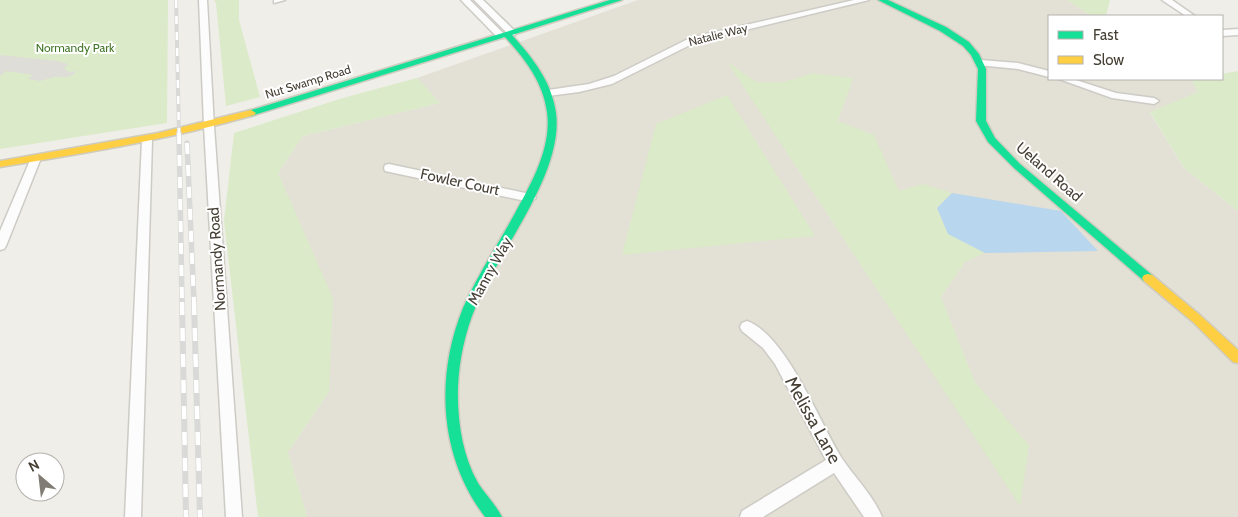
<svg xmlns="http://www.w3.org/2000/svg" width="1238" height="517" font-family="Cabin,sans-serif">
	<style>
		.residential { fill: #e3e0d5 }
		.green { fill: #dbeac8 }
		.parking { fill: #deddd8 }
		.water { fill: #b8d6ee }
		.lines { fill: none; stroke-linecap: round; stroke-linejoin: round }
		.street-casing { stroke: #cdcbc5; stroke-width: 3 }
		.fast-casing { stroke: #cfcbbf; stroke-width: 3 }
		.slow-casing { stroke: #cfcbbf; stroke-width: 3 }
		.street { fill: #fdfcfc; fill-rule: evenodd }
		.fast { fill: #16e098; fill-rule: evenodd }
		.slow { fill: #ffcf43; fill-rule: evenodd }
		.rail-far2-casing { stroke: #d9d9d8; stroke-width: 4 }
		.rail-far1-casing { stroke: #d9d9d8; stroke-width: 5.5 }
		.rail-casing { stroke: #d9d9d8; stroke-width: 6 }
		.rail-far2 { stroke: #fff; stroke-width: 2.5; stroke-dasharray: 8; stroke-linecap: butt }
		.rail-far1 { stroke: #fff; stroke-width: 4; stroke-dasharray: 11; stroke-linecap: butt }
		.rail { stroke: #fff; stroke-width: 4.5; stroke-dasharray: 13; stroke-linecap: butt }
		.labels { text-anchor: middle; stroke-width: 4; stroke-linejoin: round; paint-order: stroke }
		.far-street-label { font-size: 12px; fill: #453f34; stroke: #fff }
		.far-park-label { font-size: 12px; fill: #417628; stroke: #fff }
		.street-label { font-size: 15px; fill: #453f34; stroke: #fff }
		.near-street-label { font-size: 18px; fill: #453f34; stroke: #fff }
	</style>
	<rect width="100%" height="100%" fill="#efeee8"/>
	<polygon class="residential" points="638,0 1067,0 1091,16 1049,16 1049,79 1191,79 1198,92 1150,113 1184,168 1238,211 1238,517 307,517 288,452 329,392 278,173 303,136 440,103 417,78"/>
	<g class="green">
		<polygon points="0,0 168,0 167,123 0,149"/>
		<polygon points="214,0 239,0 239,20 260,97 226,106 216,3"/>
		<polygon points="1067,0 1110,0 1106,16 1091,16"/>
		<polygon points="727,62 756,82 784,82 813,73 853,78 838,121 874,135 899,191 923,184 952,193 937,208 948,233 985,253 965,262 941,297 975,382 1029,445 1020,506"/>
		<polygon points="1238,71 1238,211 1184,168 1150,112 1198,92 1191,79 1222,79 1222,74"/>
		<polygon points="417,78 440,103 303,136 278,173 333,298 329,392 288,452 307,517 258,517 224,221 234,133 343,98"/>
		<polygon points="727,95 815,236 622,255 656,124"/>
	</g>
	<polygon class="parking" points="0,55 57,61 68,64 64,69 70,72 76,71 74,74 67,77 54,77 40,81 28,79 33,75 6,71 0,76"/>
	<polygon class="water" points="952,193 1061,211 1098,251 985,253 948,234 937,208"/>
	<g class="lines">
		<g class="street-casing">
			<g id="street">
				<polygon points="199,0 207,0 214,126 242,517 226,517 204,126"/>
				<polygon points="274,0 285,0 274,3"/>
				<polygon points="461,0 470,0 504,34 504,38 498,38"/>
				<polygon points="474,0 483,0 515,31 515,35 509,35"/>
				<polygon points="854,0 869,0 696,42 612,84 579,92 548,96 543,93 548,90 589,84 614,76 690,38"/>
				<polygon points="1162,0 1172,0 1195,16 1186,16"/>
				<polygon points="1238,29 1238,35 1222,36 1222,30"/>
				<polygon points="981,60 1018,63 1049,71 1049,77 1018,69 978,65 978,61"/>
				<polygon points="1059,79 1073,79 1116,93 1154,98 1159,101 1154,104 1112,98"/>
				<polygon points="147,137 152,140 141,517 125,517 142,140"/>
				<polygon points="36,155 41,158 6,246 4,249 0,250 0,231 31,158"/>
				<polygon points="389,164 530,194 536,198 530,202 385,171 384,168 385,165"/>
				<path d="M747,321c39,14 73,102 94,136 13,20 32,38 41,60h-18l-30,-44 -71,44h-23l2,-6 84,-51 -51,-96 -12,-16 -21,-17 -2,-4 2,-4z"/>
			</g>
		</g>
		<g class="fast-casing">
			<g id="fast">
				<path d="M610,0h12l-110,35c20,22 40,47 44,78 8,60 -57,138 -80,193 -11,26 -17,54 -18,81 -1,32 4,68 20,96 7,11 18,22 24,34h-17c-46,-61 -50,-140 -22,-209 14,-32 34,-62 51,-93 17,-31 38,-67 33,-103 -4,-30 -22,-53 -42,-75l-251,78 -3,1 -5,-3 2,-2z"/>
				<polygon points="878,0 888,0 946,27 969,42 979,54 986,69 986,121 995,138 1020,164 1152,275 1154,278 1152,281 1144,281 1014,168 988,142 976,121 978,69 971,55 963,46 940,31"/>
			</g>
		</g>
		<g class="slow-casing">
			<g id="slow">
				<path d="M251,110l5,3 -2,2c-83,24 -168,38 -254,52v-6l158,-28z"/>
				<polygon points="1148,274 1152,275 1201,316 1238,350 1238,363 1233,362 1193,322 1144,281 1142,278 1144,275"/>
			</g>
		</g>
		<use href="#street" class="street"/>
		<use href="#fast" class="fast"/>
		<use href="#slow" class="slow"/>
		<g class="rail-far2-casing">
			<polyline id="rail-far2" points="176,0 179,134"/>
		</g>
		<g class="rail-far1-casing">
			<g id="rail-far1">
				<polyline points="179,133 182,303"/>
				<polyline points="187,143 194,303"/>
			</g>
		</g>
		<g class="rail-casing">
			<g id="rail">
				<polyline points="182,302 186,517"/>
				<polyline points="194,302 200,517"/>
			</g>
		</g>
		<use href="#rail-far2" class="rail-far2"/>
		<use href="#rail-far1" class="rail-far1"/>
		<use href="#rail" class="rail"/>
	</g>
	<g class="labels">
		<g class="far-street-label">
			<text transform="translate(718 35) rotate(-14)" y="4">Natalie Way</text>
			<text transform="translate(308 82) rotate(-17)" y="4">Nut Swamp Road</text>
		</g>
		<g class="far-park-label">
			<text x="75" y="52">Normandy Park</text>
		</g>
		<g class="street-label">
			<text transform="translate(1049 172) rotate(41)" y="5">Ueland Road</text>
			<text transform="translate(460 182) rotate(12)" y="5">Fowler Court</text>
			<text transform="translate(217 259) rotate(-94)" y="5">Normandy Road</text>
			<text transform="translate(490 271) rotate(-61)" y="5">Manny Way</text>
		</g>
		<g class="near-street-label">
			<text transform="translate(813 420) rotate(61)" y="6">Melissa Lane</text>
		</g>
	</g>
	<rect x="1048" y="15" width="175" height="65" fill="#ffffff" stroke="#b5b2ae"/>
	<rect x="1058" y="31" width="25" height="8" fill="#16e098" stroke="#b5b2ae"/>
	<text x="1093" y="40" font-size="15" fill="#453f34">Fast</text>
	<rect x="1058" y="56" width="25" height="8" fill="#ffcf43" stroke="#b5b2ae"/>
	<text x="1093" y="65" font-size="15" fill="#453f34">Slow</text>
	<g transform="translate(40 477) rotate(332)"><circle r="24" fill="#ffffff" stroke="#b5b2ae"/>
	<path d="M0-4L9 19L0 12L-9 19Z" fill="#807c73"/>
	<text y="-8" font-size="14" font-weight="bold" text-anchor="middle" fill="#453f34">N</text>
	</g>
</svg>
